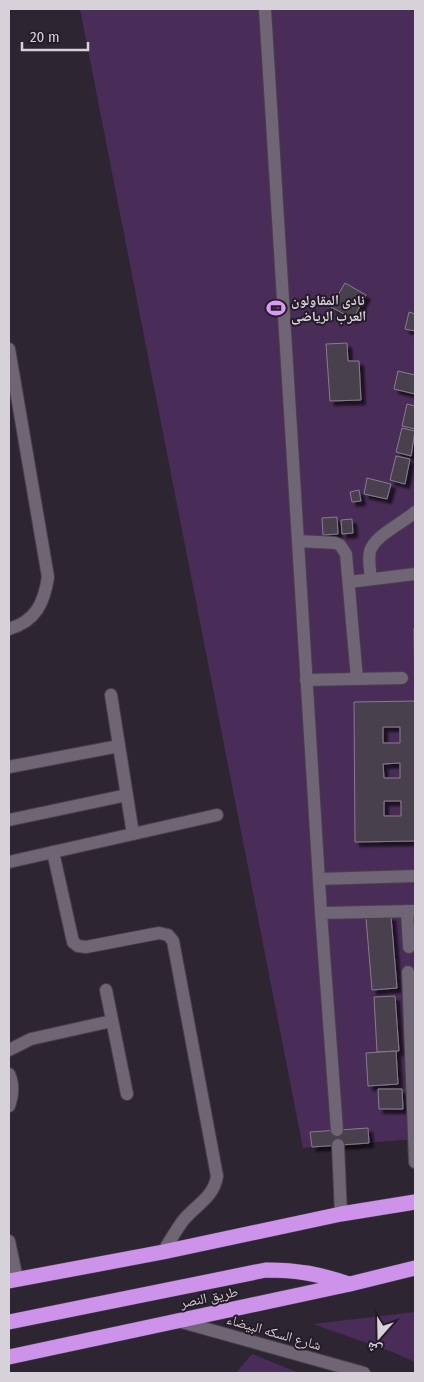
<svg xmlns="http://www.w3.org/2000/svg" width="424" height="1382" font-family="'Fira Sans Condensed','Noto Naskh Arabic',sans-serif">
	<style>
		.green { fill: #492c57 }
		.building { fill: #49404e; stroke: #867c8b; fill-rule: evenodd; filter: url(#shadow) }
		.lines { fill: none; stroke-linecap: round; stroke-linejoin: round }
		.lane-casing { stroke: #48414c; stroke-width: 14 }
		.street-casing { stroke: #48414c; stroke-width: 14 }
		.secondary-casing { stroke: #48414c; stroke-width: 14 }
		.highway-casing { stroke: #48414c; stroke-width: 16 }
		.lane { stroke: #6f6574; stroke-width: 12 }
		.street { stroke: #6f6574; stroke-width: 12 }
		.secondary { stroke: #6f6574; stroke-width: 12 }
		.highway { stroke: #cd92e9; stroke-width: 15 }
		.labels { text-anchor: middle; stroke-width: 4; stroke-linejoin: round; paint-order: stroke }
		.poi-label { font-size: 14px; font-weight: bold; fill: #d7d1d9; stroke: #241c28; text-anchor: start }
		.street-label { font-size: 14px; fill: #d7d1d9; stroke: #241c28 }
	</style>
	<defs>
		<filter id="shadow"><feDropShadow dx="4.5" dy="4.5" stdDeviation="1" flood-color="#0009"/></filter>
	</defs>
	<rect width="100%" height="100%" fill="#2e2532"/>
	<g class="green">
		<polygon points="80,9 415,9 415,1139 303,1148"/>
		<polygon points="415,1312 415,1362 395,1353 313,1324"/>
		<polygon points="252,1354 299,1373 236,1373"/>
	</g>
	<g class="building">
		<polygon points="345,283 366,295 353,319 331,307"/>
		<polygon points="409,312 415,314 415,331 405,329"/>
		<polygon points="347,343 348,361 359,361 361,400 330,401 326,344"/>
		<polygon points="398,371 415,375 415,394 394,389"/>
		<polygon points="407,404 415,406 415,429 402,426"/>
		<polygon points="402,428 415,431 411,456 396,452"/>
		<polygon points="396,456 410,459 405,484 390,480"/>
		<polygon points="367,478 391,484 387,499 364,494"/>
		<polygon points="359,490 361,501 352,502 350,492"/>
		<polygon points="337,517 338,534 323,535 322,518"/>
		<polygon points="352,519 353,533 342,534 341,520"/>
		<path d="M414,628h1v213l-60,1 -1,-140 61,-1zM383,727h17v16h-17zM400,763v15h-16l-1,-14zM384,801h17v15h-17z"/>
		<polygon points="391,916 397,988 372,990 366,918"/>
		<polygon points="395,996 399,1051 377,1052 374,997"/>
		<polygon points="396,1051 398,1084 368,1086 366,1053"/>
		<polygon points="378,1089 402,1089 403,1109 379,1109"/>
		<polygon points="368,1128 369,1143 312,1147 310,1132"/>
	</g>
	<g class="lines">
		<g class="lane-casing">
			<g id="lane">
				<polyline points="265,9 321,913 337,1130"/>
				<polyline points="298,541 335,543 340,545 346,554 357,679"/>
				<path d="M371,579c-1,-9 -3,-19 -1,-28 5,-16 33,-28 45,-39"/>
				<polyline points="349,582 415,574"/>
				<polyline points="306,680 402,678"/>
				<polyline points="9,767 119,746"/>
				<polyline points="9,820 127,795"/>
				<polyline points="319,879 415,876"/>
				<polyline points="407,911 409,947"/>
				<polyline points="321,913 415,911"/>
				<polyline points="408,972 415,1162"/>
				<polyline points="106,990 127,1094"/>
				<polyline points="9,1050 31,1039 112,1021"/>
				<path d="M9,1074c5,11 4,21 0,32"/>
				<polyline points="338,1145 341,1214"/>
				<polyline points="9,1241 17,1279"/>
			</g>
		</g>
		<g class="street-casing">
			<g id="street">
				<path d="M9,349l39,228c-4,26 -12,44 -39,52"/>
				<polyline points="111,695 133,834"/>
				<path d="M53,852l20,90 5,4 8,1 73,-14 9,2 5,6 44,235c-3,22 -23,30 -35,46 -7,10 -13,20 -19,30"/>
				<polyline points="9,862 217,815"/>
			</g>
		</g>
		<g class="secondary-casing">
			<polyline id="secondary" points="178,1321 364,1373"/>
		</g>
		<g class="highway-casing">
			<g id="highway">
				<polyline points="9,1281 163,1252 341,1214 415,1202"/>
				<path d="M9,1322l257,-52c32,0 53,4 83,14"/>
				<polyline points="9,1357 350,1284 415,1268"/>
			</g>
		</g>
		<use href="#lane" class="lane"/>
		<use href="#street" class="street"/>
		<use href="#secondary" class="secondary"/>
		<use href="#highway" class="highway"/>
	</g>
	<defs>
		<g id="stadium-bare" transform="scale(1.5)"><path d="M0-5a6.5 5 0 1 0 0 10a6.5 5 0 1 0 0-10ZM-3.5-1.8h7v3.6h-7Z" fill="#d99af7" stroke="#241c28" stroke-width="2.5" paint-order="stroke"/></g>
	</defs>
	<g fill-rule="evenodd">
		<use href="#stadium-bare" x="276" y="308"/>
	</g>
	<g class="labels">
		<g class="poi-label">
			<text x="291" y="305">نادى المقاولون<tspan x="291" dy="16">العرب الرياضى</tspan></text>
		</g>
		<g class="street-label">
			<text transform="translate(209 1297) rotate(-12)" y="5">طريق النصر</text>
			<text transform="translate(274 1332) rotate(16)" y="5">شارع السكه البيضاء</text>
		</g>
	</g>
	<rect width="424" height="1382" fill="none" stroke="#d7d1d9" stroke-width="20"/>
	<g transform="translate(379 1337) rotate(200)" stroke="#241c28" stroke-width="4" paint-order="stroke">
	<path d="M0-4L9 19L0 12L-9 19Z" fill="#d7d1d9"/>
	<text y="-8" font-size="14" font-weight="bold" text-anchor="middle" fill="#d7d1d9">ش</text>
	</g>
	<path d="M22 42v8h66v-8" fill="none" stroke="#d7d1d9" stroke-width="2.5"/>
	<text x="30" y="42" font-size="15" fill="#d7d1d9" stroke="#241c28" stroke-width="4" paint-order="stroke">20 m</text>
</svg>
